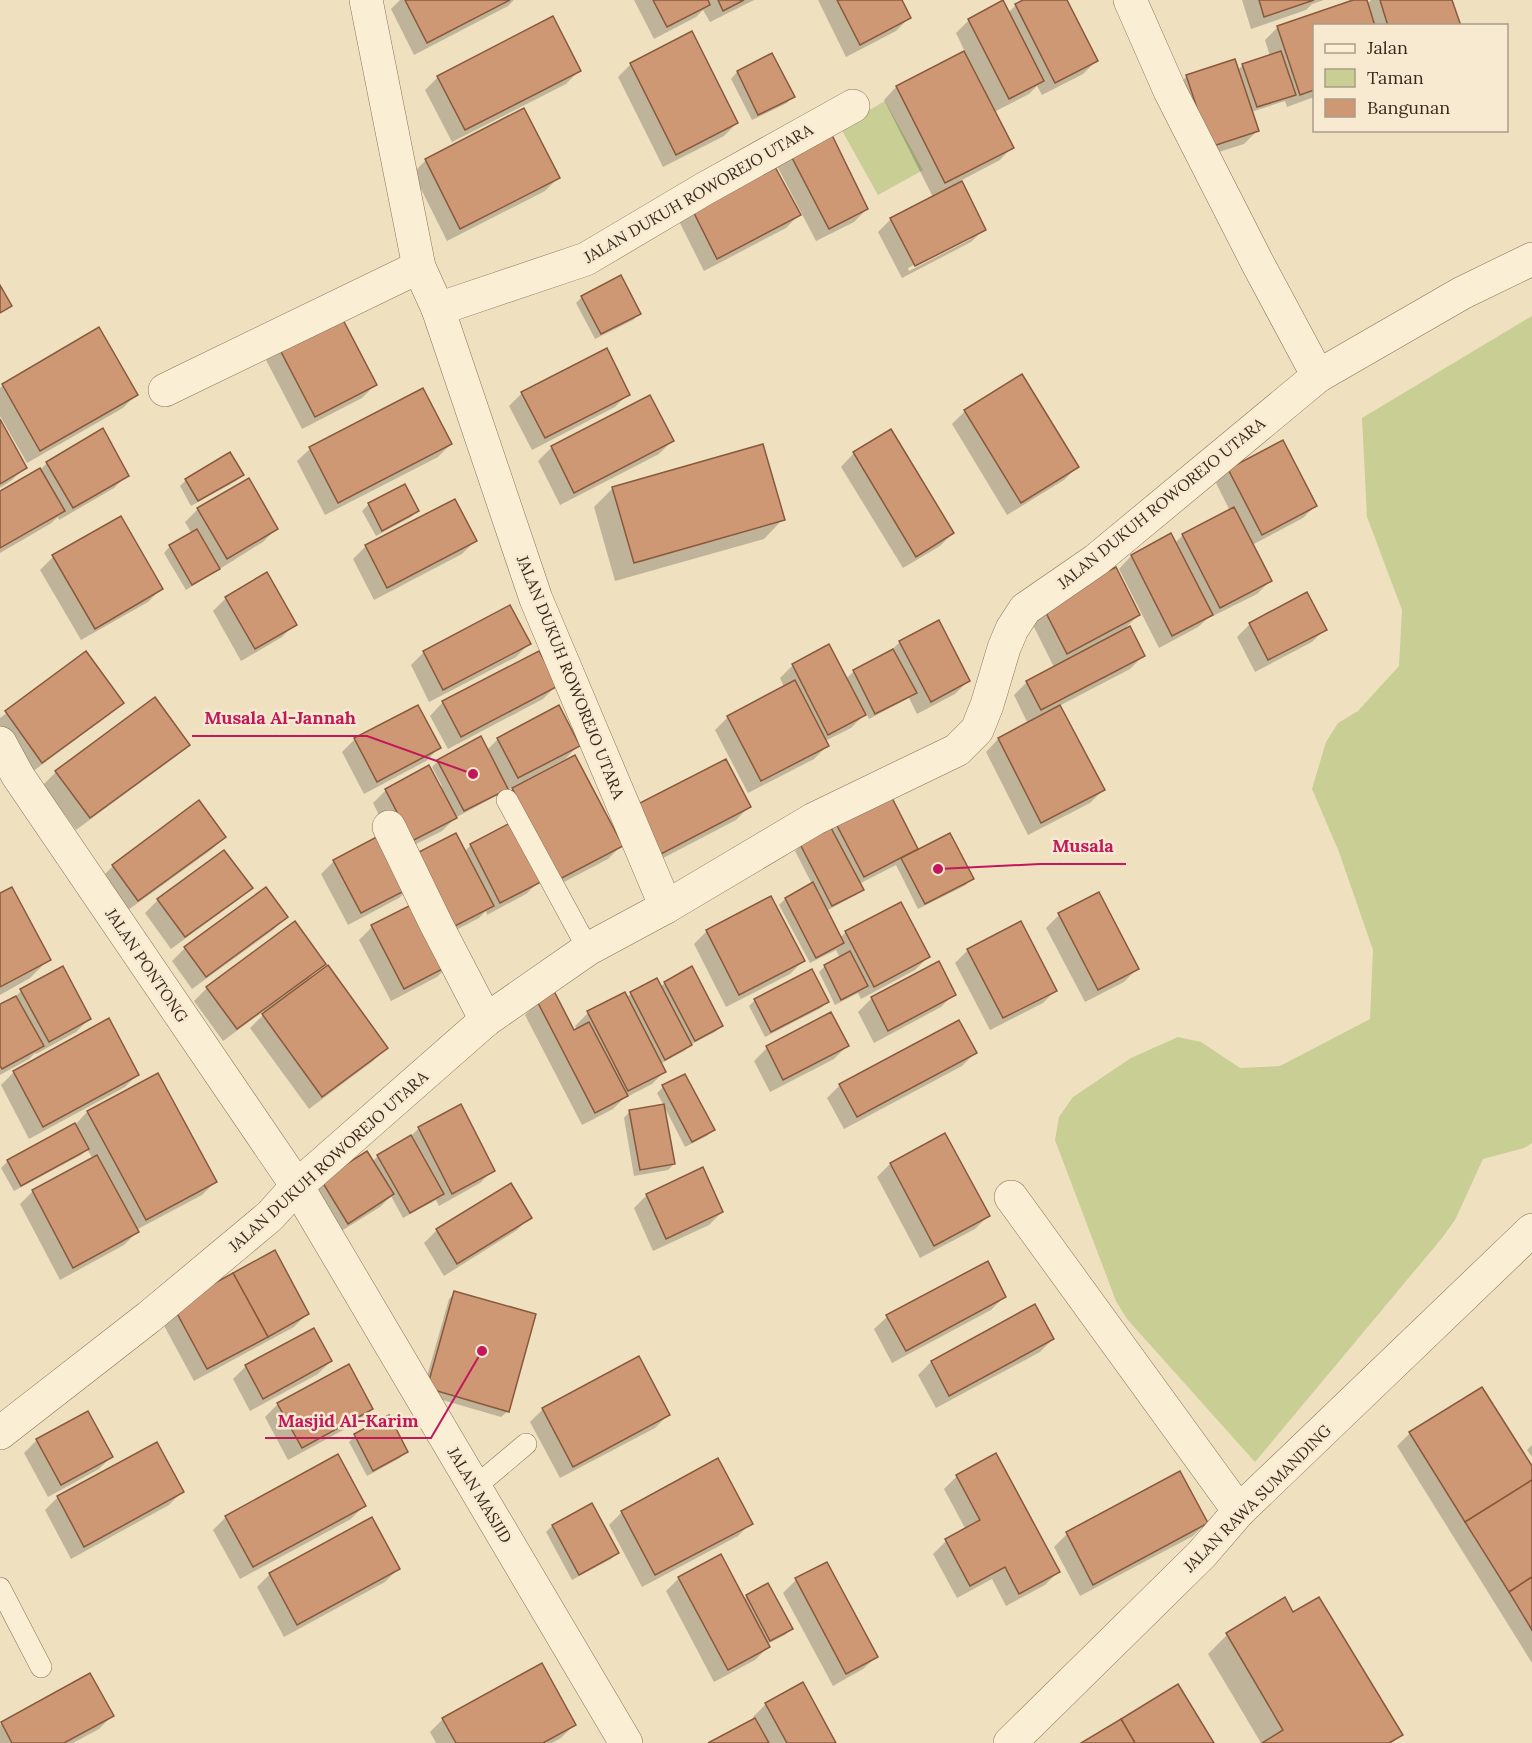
<svg xmlns="http://www.w3.org/2000/svg" width="1532" height="1743" font-family="Lora,serif">
	<style>
		.green { fill: #c8ce94 }
		.shadow { fill: #0003; fill-rule: evenodd }
		.building { fill: #cf9874; stroke: #89593c; stroke-width: 1.5 }
		.lines { fill: none; stroke-linecap: round; stroke-linejoin: round }
		.lane-casing { stroke: #897157; stroke-width: 22 }
		.street-casing { stroke: #897157; stroke-width: 34 }
		.lane { stroke: #faeed4; stroke-width: 21 }
		.street { stroke: #faeed4; stroke-width: 33 }
		.labels { text-anchor: middle; stroke-width: 5; stroke-linejoin: round; paint-order: stroke }
		.street-label { font-size: 16px; fill: #38291c; stroke: #f7ead0 }
		.leader { fill: none; stroke: #c2185b; stroke-width: 2 }
		.callout-dot { fill: #c2185b; stroke: #f7ead0; stroke-width: 2 }
		.callout-label { font-size: 18px; text-anchor: middle; font-weight: bold; fill: #c2185b; stroke: #f7ead0; stroke-width: 5; stroke-linejoin: round; paint-order: stroke }
	</style>
	<rect width="100%" height="100%" fill="#efe0c0"/>
	<g class="green">
		<polygon points="885,101 923,170 878,195 840,127"/>
		<polygon points="1532,316 1532,1143 1524,1148 1483,1159 1455,1220 1442,1238 1255,1462 1127,1319 1116,1301 1055,1140 1059,1117 1073,1097 1131,1058 1178,1037 1201,1042 1240,1068 1280,1066 1370,1019 1373,950 1339,852 1312,789 1326,742 1338,723 1358,711 1399,666 1402,610 1367,517 1362,418"/>
	</g>
	<g class="shadow">
		<polygon points="400,0 514,0 508,6 414,55 391,9"/>
		<polygon points="634,0 754,0 710,22 703,10 696,17 654,39"/>
		<polygon points="818,0 900,0 909,18 896,31 846,57"/>
		<path d="M1026,0h39l31,61 -13,13 -41,21 -5,-9 -8,8 -35,18 18,35 -12,13 -40,21 24,48 -13,13 -69,36 -24,-46 13,-13 42,-22 -49,-97 12,-13 69,-35 -9,-19 13,-13 39,-7 8,-8zM971,236v3l-62,32 -1,-3z"/>
		<polygon points="1242,0 1324,0 1312,4 1306,10 1251,29"/>
		<polygon points="1357,0 1365,0 1367,4 1371,0 1451,0 1459,26 1314,26 1314,97 1287,107 1285,101 1251,112 1257,131 1244,144 1197,159 1174,89 1187,76 1237,71 1243,65 1270,56 1265,40 1278,27"/>
		<polygon points="691,33 737,123 724,136 663,167 618,77 631,64"/>
		<polygon points="772,55 793,96 787,103 752,120 731,79 737,72"/>
		<polygon points="579,71 566,84 452,142 425,90 438,77"/>
		<polygon points="790,153 867,209 854,222 816,241 777,166"/>
		<polygon points="426,160 558,178 545,191 447,241 413,173"/>
		<polygon points="692,208 799,215 786,228 704,271 679,221"/>
		<polygon points="582,297 639,314 633,320 595,339 576,303"/>
		<polygon points="279,347 375,385 362,398 302,429 266,360"/>
		<polygon points="3,385 136,395 123,408 27,463 0,416 0,388"/>
		<polygon points="522,393 628,394 615,407 532,450 509,406"/>
		<polygon points="649,397 672,441 659,454 560,505 538,461 551,448"/>
		<polygon points="965,411 1077,467 1064,480 1007,515 952,424"/>
		<polygon points="0,422 25,467 12,480 0,488"/>
		<polygon points="890,431 953,533 940,546 903,568 841,467 853,454"/>
		<polygon points="451,444 438,457 325,515 297,461 310,449"/>
		<polygon points="47,463 127,475 114,488 59,520 58,517 50,524 0,553 0,493 38,472"/>
		<polygon points="1229,470 1315,506 1303,518 1252,545 1270,581 1257,594 1207,619 1198,627 1159,648 1119,569 1131,556 1171,535 1175,543 1183,535 1230,511 1216,483"/>
		<polygon points="242,475 236,481 191,506 180,486 186,480"/>
		<polygon points="404,486 417,511 411,517 376,536 362,511 369,504"/>
		<polygon points="613,488 783,519 764,539 615,581 594,507"/>
		<polygon points="198,509 276,529 263,542 186,590 164,553 170,546 192,534 185,522"/>
		<polygon points="475,541 462,554 374,600 353,559 366,546"/>
		<polygon points="53,557 161,589 148,602 81,640 40,570"/>
		<polygon points="1115,569 1139,615 1123,630 1143,656 1130,669 1059,706 1103,790 1090,803 1028,835 986,752 998,739 1028,724 1014,695 1027,682 1054,667 1030,619"/>
		<polygon points="226,598 295,624 282,637 241,661 213,611"/>
		<polygon points="1250,624 1325,629 1312,642 1255,672 1237,637"/>
		<polygon points="900,642 968,681 955,694 917,714 909,698 869,719 866,713 851,728 825,741 827,746 814,759 748,793 715,730 728,717 784,687 780,678 793,665 846,679 854,671 888,653"/>
		<polygon points="529,644 516,657 429,702 411,665 424,652"/>
		<polygon points="85,653 122,702 109,715 28,775 0,735 0,718"/>
		<polygon points="538,653 556,686 543,699 448,749 430,716 442,703"/>
		<polygon points="355,739 439,748 426,761 364,794 342,752"/>
		<polygon points="498,739 578,746 565,759 455,818 442,831 396,854 464,852 471,845 511,824 500,802 513,789 621,846 608,859 545,892 540,881 526,894 487,915 486,911 479,918 437,940 450,964 437,977 391,1001 359,940 372,927 416,904 409,889 399,898 348,925 321,874 334,861 388,833 373,803 386,790 429,767 439,788 442,786 432,767 438,761 487,750"/>
		<polygon points="188,745 175,757 76,830 43,785 56,772"/>
		<polygon points="199,802 224,837 211,850 124,913 100,879 113,866"/>
		<polygon points="749,807 736,820 646,867 622,820"/>
		<polygon points="833,817 916,848 909,855 972,878 966,885 918,909 896,865 859,884 862,889 856,895 826,911 840,938 846,932 928,957 915,970 861,999 858,993 835,1005 819,972 825,966 840,958 836,950 810,963 779,905 785,899 812,884 795,851"/>
		<polygon points="251,888 238,900 171,949 145,913 158,900"/>
		<polygon points="265,889 286,917 273,930 192,989 172,961 185,948"/>
		<polygon points="0,895 49,959 30,978 0,995"/>
		<polygon points="1059,915 1137,969 1124,982 1085,1002 1046,928"/>
		<polygon points="707,931 803,961 790,974 726,1007 694,944"/>
		<polygon points="968,950 1056,990 1043,1003 990,1030 955,963"/>
		<polygon points="938,963 954,994 941,1007 874,1043 858,1012 871,999"/>
		<polygon points="324,964 309,978 386,1048 373,1061 309,1109 250,1028 265,1013 264,1011 223,1041 194,1001 207,988"/>
		<polygon points="657,980 660,987 665,983 721,1026 715,1032 690,1045 684,1051 660,1064 665,1071 652,1084 623,1099 613,1109 582,1125 525,1015 538,1002 574,1032 577,1030 575,1026 588,1013 626,998 631,994"/>
		<polygon points="21,991 89,1019 76,1032 36,1054 35,1053 29,1059 0,1075 0,1006 12,1000"/>
		<polygon points="755,1000 827,1002 821,1008 765,1037 749,1006"/>
		<polygon points="831,1014 847,1046 834,1059 770,1092 754,1061 767,1048"/>
		<polygon points="975,1053 962,1066 844,1129 827,1098 840,1085"/>
		<polygon points="14,1072 138,1074 125,1087 29,1139 1,1085"/>
		<polygon points="157,1075 215,1182 202,1195 136,1230 137,1232 124,1245 60,1280 20,1204 33,1191 93,1159 87,1149 81,1155 14,1191 1,1168 7,1162 75,1125 87,1112"/>
		<polygon points="663,1087 713,1130 707,1136 685,1147 664,1106 674,1164 668,1170 634,1176 624,1118 630,1111 664,1106 657,1093"/>
		<polygon points="460,1106 493,1170 480,1183 439,1206 436,1200 403,1218 391,1196 380,1207 335,1235 309,1194 367,1153 372,1162 378,1156 409,1138 418,1129"/>
		<polygon points="944,1135 988,1216 975,1229 920,1258 877,1177 890,1164"/>
		<polygon points="511,1185 530,1217 517,1230 444,1276 424,1243 437,1230"/>
		<polygon points="647,1195 722,1212 709,1225 653,1251 634,1208"/>
		<polygon points="455,1293 508,1411 501,1417 422,1394 449,1299"/>
		<polygon points="1004,1297 991,1310 892,1363 874,1329 887,1317"/>
		<polygon points="1035,1306 1053,1339 1040,1352 936,1408 918,1375 931,1362"/>
		<polygon points="174,1307 307,1314 294,1327 194,1381 161,1320"/>
		<polygon points="331,1361 318,1374 250,1411 233,1379 246,1366"/>
		<polygon points="1481,1389 1532,1470 1532,1663 1397,1446 1410,1433"/>
		<polygon points="278,1404 371,1409 358,1422 288,1460 265,1417"/>
		<polygon points="543,1409 668,1415 655,1428 560,1478 530,1422"/>
		<polygon points="355,1436 406,1451 400,1458 367,1476 349,1442"/>
		<polygon points="37,1440 112,1456 99,1469 48,1497 24,1453"/>
		<polygon points="1532,1445 1532,1457 1527,1450"/>
		<polygon points="1180,1473 1206,1523 1193,1536 1080,1596 1054,1547 1067,1534"/>
		<polygon points="957,1476 1058,1572 1045,1585 1006,1606 992,1579 957,1598 933,1554 946,1541 966,1530 944,1489"/>
		<polygon points="182,1492 169,1505 71,1559 45,1510 58,1497"/>
		<polygon points="591,1505 617,1553 611,1559 572,1580 546,1532 552,1526"/>
		<polygon points="364,1506 351,1519 240,1579 213,1530 226,1517"/>
		<polygon points="622,1512 751,1523 738,1536 642,1587 609,1525"/>
		<polygon points="398,1569 385,1582 284,1637 257,1587 270,1574"/>
		<polygon points="679,1578 743,1599 747,1596 791,1629 785,1635 767,1644 768,1647 755,1660 714,1682 666,1591"/>
		<polygon points="796,1580 876,1657 863,1669 833,1686 783,1593"/>
		<polygon points="1284,1600 1293,1614 1401,1734 1392,1743 1261,1743 1208,1654 1227,1635"/>
		<polygon points="89,1675 112,1716 99,1729 73,1743 0,1743 0,1725 2,1723"/>
		<polygon points="766,1704 834,1743 711,1743 755,1720 753,1717"/>
		<polygon points="443,1719 574,1725 561,1738 552,1743 436,1743 430,1732"/>
	</g>
	<g class="building">
		<polygon points="405,0 510,0 427,43"/>
		<polygon points="653,0 708,0 710,5 667,27"/>
		<polygon points="718,0 744,0 723,11"/>
		<polygon points="837,0 902,0 911,18 860,45"/>
		<polygon points="1003,0 1044,81 1009,99 968,19"/>
		<polygon points="1023,0 1067,0 1098,61 1055,83 1015,4"/>
		<polygon points="1259,0 1314,0 1264,17"/>
		<polygon points="1353,0 1367,0 1375,26 1314,26 1314,90 1300,95 1277,26"/>
		<polygon points="1380,0 1452,0 1461,26 1388,26"/>
		<polygon points="553,16 581,71 465,130 437,76"/>
		<polygon points="692,31 738,123 676,155 630,63"/>
		<polygon points="964,51 1014,148 945,183 896,86"/>
		<polygon points="1281,51 1296,95 1257,107 1242,64"/>
		<polygon points="772,53 795,97 758,115 737,71"/>
		<polygon points="1235,59 1259,131 1210,147 1186,75"/>
		<polygon points="524,108 560,178 460,229 425,159"/>
		<polygon points="830,131 868,209 829,229 789,152"/>
		<polygon points="774,165 801,215 717,259 691,207"/>
		<polygon points="962,181 986,230 915,266 890,218"/>
		<polygon points="621,275 641,314 601,334 581,296"/>
		<polygon points="0,285 12,306 0,313"/>
		<polygon points="340,314 377,385 315,417 278,346"/>
		<polygon points="99,327 138,395 40,451 2,384"/>
		<polygon points="607,348 630,395 545,438 521,392"/>
		<polygon points="1022,374 1079,467 1021,503 964,410"/>
		<polygon points="423,388 452,444 338,503 309,447"/>
		<polygon points="650,395 674,441 574,493 551,446"/>
		<polygon points="0,419 27,468 0,484"/>
		<polygon points="103,428 129,476 73,508 46,462"/>
		<polygon points="891,429 954,533 916,557 853,452"/>
		<polygon points="1283,440 1317,506 1262,535 1228,469"/>
		<polygon points="763,444 785,520 634,563 612,487"/>
		<polygon points="230,452 244,475 198,501 185,479"/>
		<polygon points="40,468 65,511 0,548 0,491"/>
		<polygon points="249,478 278,529 227,559 197,508"/>
		<polygon points="405,484 419,511 382,531 368,503"/>
		<polygon points="455,499 477,541 387,588 365,545"/>
		<polygon points="1234,507 1272,581 1220,608 1182,534"/>
		<polygon points="121,516 163,589 95,629 52,555"/>
		<polygon points="197,529 220,569 192,585 169,545"/>
		<polygon points="1171,533 1213,615 1172,636 1131,555"/>
		<polygon points="1116,567 1140,615 1067,654 1042,605"/>
		<polygon points="267,572 297,625 255,649 225,597"/>
		<polygon points="1307,592 1327,630 1268,660 1249,623"/>
		<polygon points="510,605 531,644 443,690 423,651"/>
		<polygon points="939,620 970,681 931,702 899,641"/>
		<polygon points="1130,626 1145,656 1041,710 1026,681"/>
		<polygon points="829,644 866,715 828,735 792,664"/>
		<polygon points="893,649 917,693 875,714 853,670"/>
		<polygon points="86,651 124,703 42,763 5,711"/>
		<polygon points="539,651 558,686 461,737 442,701"/>
		<polygon points="795,680 829,746 761,781 727,716"/>
		<polygon points="155,697 190,745 90,818 55,771"/>
		<polygon points="418,705 441,748 377,782 354,738"/>
		<polygon points="559,705 580,746 518,778 497,738"/>
		<polygon points="1060,705 1105,790 1041,823 998,738"/>
		<polygon points="481,736 508,789 464,811 437,760"/>
		<polygon points="575,755 623,846 558,880 512,788"/>
		<polygon points="726,759 751,807 659,855 634,806"/>
		<polygon points="429,765 457,818 412,841 385,789"/>
		<polygon points="887,788 918,849 864,877 832,816"/>
		<polygon points="199,800 226,837 138,901 112,865"/>
		<polygon points="510,823 541,882 500,903 470,844"/>
		<polygon points="831,828 864,890 832,906 800,844"/>
		<polygon points="386,832 414,886 361,913 333,860"/>
		<polygon points="456,833 494,906 449,929 411,856"/>
		<polygon points="950,833 974,879 925,904 901,858"/>
		<polygon points="224,850 253,888 185,937 157,899"/>
		<polygon points="813,882 844,943 816,958 785,898"/>
		<polygon points="12,887 51,960 0,987 0,893"/>
		<polygon points="266,887 288,917 206,977 184,947"/>
		<polygon points="1099,892 1139,969 1098,990 1058,913"/>
		<polygon points="771,896 805,961 739,995 706,930"/>
		<polygon points="419,901 452,964 404,989 371,925"/>
		<polygon points="901,902 930,957 874,987 845,931"/>
		<polygon points="295,921 326,964 237,1029 206,987"/>
		<polygon points="1021,921 1057,991 1003,1018 967,949"/>
		<polygon points="850,951 868,986 841,1000 824,965"/>
		<polygon points="939,961 956,995 888,1031 871,997"/>
		<polygon points="328,965 388,1048 322,1097 262,1014"/>
		<polygon points="63,966 91,1019 49,1042 20,989"/>
		<polygon points="692,966 723,1026 695,1041 664,982"/>
		<polygon points="812,969 829,1002 771,1032 754,999"/>
		<polygon points="657,978 692,1045 665,1060 630,992"/>
		<polygon points="554,991 574,1030 589,1022 628,1096 595,1113 537,1001"/>
		<polygon points="625,992 666,1072 628,1091 587,1011"/>
		<polygon points="16,996 44,1046 2,1069 0,1066 0,1004"/>
		<polygon points="831,1012 849,1046 783,1080 766,1046"/>
		<polygon points="109,1018 139,1075 43,1127 13,1071"/>
		<polygon points="959,1020 977,1053 857,1117 839,1084"/>
		<polygon points="158,1073 217,1182 146,1220 87,1111"/>
		<polygon points="685,1074 715,1130 692,1142 662,1085"/>
		<polygon points="461,1104 495,1171 452,1194 418,1127"/>
		<polygon points="664,1104 675,1164 640,1170 629,1110"/>
		<polygon points="75,1123 89,1149 21,1186 7,1160"/>
		<polygon points="945,1133 990,1216 934,1246 890,1163"/>
		<polygon points="411,1135 444,1194 410,1213 377,1155"/>
		<polygon points="367,1151 394,1194 348,1224 321,1180"/>
		<polygon points="97,1155 139,1232 73,1268 32,1190"/>
		<polygon points="703,1167 723,1212 666,1239 646,1194"/>
		<polygon points="511,1183 532,1218 457,1264 436,1229"/>
		<polygon points="275,1250 309,1314 268,1337 233,1273"/>
		<polygon points="988,1261 1006,1297 906,1351 886,1315"/>
		<polygon points="233,1273 268,1337 207,1369 173,1306"/>
		<polygon points="454,1291 536,1314 509,1412 427,1388"/>
		<polygon points="1035,1304 1054,1339 949,1396 931,1361"/>
		<polygon points="314,1328 332,1361 263,1399 245,1365"/>
		<polygon points="639,1356 670,1415 573,1467 542,1408"/>
		<polygon points="349,1364 373,1409 302,1448 277,1403"/>
		<polygon points="1482,1387 1532,1466 1532,1480 1465,1522 1409,1432"/>
		<polygon points="88,1411 113,1457 61,1485 36,1439"/>
		<polygon points="389,1415 408,1452 373,1471 354,1434"/>
		<polygon points="157,1442 184,1492 84,1547 57,1496"/>
		<polygon points="996,1453 1060,1572 1019,1594 1005,1567 970,1586 945,1539 980,1520 956,1475"/>
		<polygon points="338,1454 366,1506 253,1567 225,1516"/>
		<polygon points="718,1458 753,1524 655,1575 621,1511"/>
		<polygon points="1180,1471 1208,1523 1093,1585 1066,1532"/>
		<polygon points="1532,1480 1532,1577 1509,1592 1465,1522"/>
		<polygon points="592,1503 619,1553 579,1575 552,1525"/>
		<polygon points="372,1517 400,1569 297,1625 269,1573"/>
		<polygon points="721,1554 770,1647 728,1670 678,1577"/>
		<polygon points="827,1562 878,1657 846,1674 795,1578"/>
		<polygon points="1532,1577 1532,1630 1509,1592"/>
		<polygon points="768,1583 793,1629 770,1641 746,1595"/>
		<polygon points="1285,1597 1293,1612 1319,1597 1403,1735 1389,1743 1262,1743 1283,1730 1226,1633"/>
		<polygon points="542,1663 576,1725 543,1743 456,1743 442,1718"/>
		<polygon points="90,1673 114,1716 64,1743 12,1743 1,1722"/>
		<polygon points="803,1682 836,1743 787,1743 765,1703"/>
		<polygon points="1178,1684 1214,1743 1135,1743 1121,1719"/>
		<polygon points="755,1718 769,1743 708,1743"/>
		<polygon points="1121,1719 1135,1743 1081,1743"/>
	</g>
	<g class="lines">
		<g class="lane-casing">
			<g id="lane">
				<polyline points="507,800 588,949"/>
				<polyline points="475,1487 526,1444"/>
				<polyline points="0,1588 41,1667"/>
			</g>
		</g>
		<g class="street-casing">
			<g id="street">
				<polyline points="366,0 419,267 438,309 536,599 666,907"/>
				<polyline points="1130,0 1170,91 1258,264 1318,376"/>
				<polyline points="438,309 586,259 704,189 853,106"/>
				<polyline points="165,390 419,267"/>
				<polyline points="0,743 18,776 297,1186 626,1743"/>
				<polyline points="389,827 436,924 486,1020"/>
				<polyline points="1011,1197 1239,1511"/>
				<polyline points="0,1433 149,1317 270,1216 297,1186 486,1020 588,949 666,907 814,819 957,750 977,730 987,705 1004,648 1012,629 1025,609 1096,560 1318,376 1462,293 1532,259"/>
				<polyline points="1010,1743 1202,1554 1239,1511 1532,1230"/>
			</g>
		</g>
		<use href="#lane" class="lane"/>
		<use href="#street" class="street"/>
	</g>
	<g class="labels">
		<g class="street-label">
			<text transform="translate(698 193) rotate(-30)" y="6">JALAN DUKUH ROWOREJO UTARA</text>
			<text transform="translate(1161 503) rotate(-39)" y="6">JALAN DUKUH ROWOREJO UTARA</text>
			<text transform="translate(571 677) rotate(68)" y="6">JALAN DUKUH ROWOREJO UTARA</text>
			<text transform="translate(147 965) rotate(56)" y="6">JALAN PONTONG</text>
			<text transform="translate(328 1161) rotate(-42)" y="6">JALAN DUKUH ROWOREJO UTARA</text>
			<text transform="translate(480 1495) rotate(59)" y="6">JALAN MASJID</text>
			<text transform="translate(1257 1498) rotate(-45)" y="6">JALAN RAWA SUMANDING</text>
		</g>
	</g>
	<path class="leader" d="M473 774L367 736H192M938 869L1040 864H1126M482 1351L431 1438H265"/>
	<g class="callout-dot">
		<circle cx="473" cy="774" r="6"/>
		<circle cx="938" cy="869" r="6"/>
		<circle cx="482" cy="1351" r="6"/>
	</g>
	<g class="callout-label">
		<text x="280" y="724">Musala Al-Jannah</text>
		<text x="1083" y="852">Musala</text>
		<text x="348" y="1427">Masjid Al-Karim</text>
	</g>
	<rect x="1313" y="24" width="195" height="108" fill="#f7ead0" stroke="#ab9d88" stroke-width="1.5"/>
	<rect x="1325" y="44" width="30" height="9" fill="#faeed4" stroke="#ab9d88" stroke-width="1.5"/>
	<text x="1367" y="54" font-size="18" fill="#38291c">Jalan</text>
	<rect x="1325" y="69" width="30" height="18" fill="#c8ce94" stroke="#ab9d88" stroke-width="1.5"/>
	<text x="1367" y="84" font-size="18" fill="#38291c">Taman</text>
	<rect x="1325" y="99" width="30" height="18" fill="#cf9874" stroke="#ab9d88" stroke-width="1.5"/>
	<text x="1367" y="114" font-size="18" fill="#38291c">Bangunan</text>
</svg>
